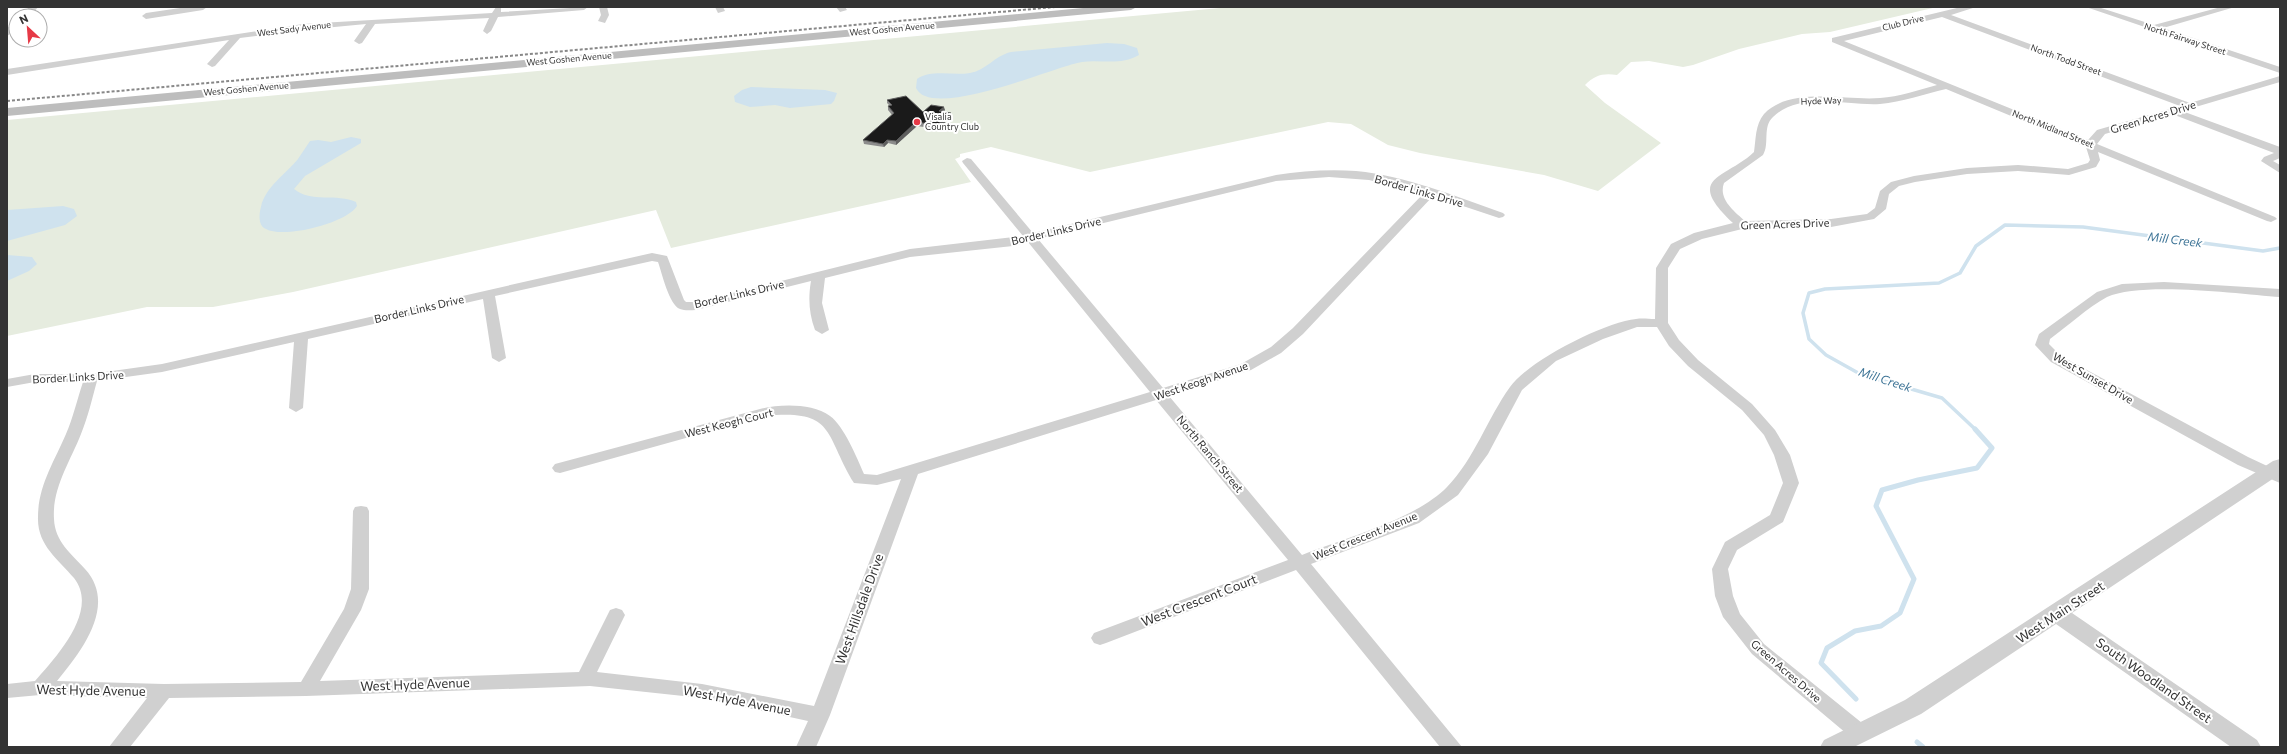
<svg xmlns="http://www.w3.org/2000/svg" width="2287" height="754" font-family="Commissioner,sans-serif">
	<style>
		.green { fill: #e6ecdf }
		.water { fill: #cfe2ee }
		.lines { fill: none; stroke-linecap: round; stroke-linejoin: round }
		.stream-far1 { stroke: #cfe2ee; stroke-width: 3.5 }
		.stream { stroke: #cfe2ee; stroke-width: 5 }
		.minor { fill: #d0d0d0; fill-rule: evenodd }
		.tertiary { fill: #d0d0d0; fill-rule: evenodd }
		.secondary { fill: #bdbdbd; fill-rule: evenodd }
		.rail { stroke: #888; stroke-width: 2; stroke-dasharray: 3 2; stroke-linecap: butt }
		.wall { fill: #8c8c8c }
		.shaded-wall { fill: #5f5f5f }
		.building { fill: #1a1a1a; stroke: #5f5f5f }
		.poi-dot { fill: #e63946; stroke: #fff; stroke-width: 1.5 }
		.labels { text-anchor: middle; stroke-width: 4; stroke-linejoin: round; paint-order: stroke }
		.far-street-label { font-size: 9px; fill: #333; stroke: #fff }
		.far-poi-label { font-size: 9px; fill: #333; stroke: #fff; text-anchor: start }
		.street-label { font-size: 11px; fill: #333; stroke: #fff }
		.water-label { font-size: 12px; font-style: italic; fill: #3f7597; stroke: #fff }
		.near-street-label { font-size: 13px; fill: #333; stroke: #fff }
	</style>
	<rect width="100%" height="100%" fill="#fff"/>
	<path class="green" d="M1231,7h706l-107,25 -28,2 -63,15 -46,16 -10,2 -34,-6 -18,1 -14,13c-14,-2 -22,0 -32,10l20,18 56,40 -63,48 -54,-16 -124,-22 -32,-8 -37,-21 -23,-2 -238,50 -99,-25 -31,7v3l-5,2 16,23 -300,66 -15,-38 -363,82 -80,15h-66l-140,29v-216z"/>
	<g class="water">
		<path d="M1107,43l17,1 13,4 2,7c-18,11 -39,4 -57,7 -26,4 -151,59 -166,26l1,-9c15,-10 36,-3 53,-6 17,-3 24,-17 41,-21z"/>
		<polygon points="751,87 825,90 837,93 834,101 831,104 790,108 775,105 750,107 735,102 734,96 742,90"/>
		<path d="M351,137l10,2v4l-56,33 -11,13c17,14 43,4 62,13l1,4c-10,17 -73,33 -91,23 -8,-3 -7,-15 -5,-22 4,-20 25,-33 37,-48 4,-6 8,-12 12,-18l8,-1 13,2z"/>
		<polygon points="63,206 74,209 77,216 65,225 7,241 7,210"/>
		<polygon points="7,255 32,257 37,264 29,271 7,281"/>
	</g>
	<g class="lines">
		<polyline class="stream-far1" points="1976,430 1942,398 1860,374 1826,355 1809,339 1803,313 1809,293 1825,289 1939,283 1960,273 1976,246 2005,225 2083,227 2263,251 2280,248"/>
		<g class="stream">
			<polyline points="1856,699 1821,663 1827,648 1855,631 1881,626 1900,613 1914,579 1876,506 1882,490 1918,480 1977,468 1992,448 1975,429"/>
			<polyline points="1917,742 1923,747"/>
		</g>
		<g class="minor">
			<polygon points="29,7 38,7 31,16 22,16"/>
			<polygon points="187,7 207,7 203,10 146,19 142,16 146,13"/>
			<polygon points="496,7 501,7 501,12 588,7 584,10 498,17 491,31 487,34 483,31 489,18 375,24 362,43 359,44 354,41 366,24 303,30 240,38 215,66 212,67 207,64 229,40 7,75 7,69 303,24 492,13"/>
			<polygon points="599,7 607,7 609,15 605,23 598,21 601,15"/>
			<polygon points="715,7 723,7 725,11 718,13"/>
			<polygon points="836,7 845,7 847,10 840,12"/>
			<path d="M1961,7h15l-25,8 239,88 90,-27v6l-98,29 98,36v11l-7,3 7,4v8l-19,-12 3,-4 10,-4 -102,-39 -67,20 -8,10 178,73 2,2 -6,3 -4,-1 -169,-69 2,8 -4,7 -27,8 -51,-4 -51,3 -52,8 -16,4 -10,8 -3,15 -12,10 -43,8 -89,2 -40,10 -22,10 -12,19v55l11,17 19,20 54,44 23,26 15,25 9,28 -16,39 -46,28 -9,19 5,27 7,18 24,30 103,83 3,6 -3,6 -7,2 -7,-2 -101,-85 -29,-37 -8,-21 -3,-27 13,-27 45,-27 13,-32 -9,-28 -10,-20 -22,-25 -54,-44 -19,-20 -12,-19h-20l-34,12 -47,22 -34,29 -34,64 -30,41 -39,28 -108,41 151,183h-22l-144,-177 -190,73 -6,2 -6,-2 -3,-5 3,-5 194,-73 -132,-160 -238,74 -88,241 -14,32h-20l12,-26 -106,-23 -112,-12 -284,10 -137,2 -39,49h-21l38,-49 -107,-3 -33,3v-14l28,-3c20,-23 65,-70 39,-103 -16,-19 -37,-33 -36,-61 0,-31 16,-55 28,-83 7,-16 11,-34 17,-52h-48l-28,5v-8l28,-5h56l71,-10 490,-111 15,3 17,44 2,2h10l214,-53 113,-13 -60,-73 -1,-2 5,-3 4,1 62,74 243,-58c26,-4 53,-6 80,-4 50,5 99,25 147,42l2,2 -2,2 -4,1 -66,-22 -130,138 -22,19 -30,17 -82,26 133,159c43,-17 114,-36 145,-68 28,-29 40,-68 63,-100 18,-26 95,-65 126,-68 6,-1 13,0 19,0l1,-51 15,-24 23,-11 39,-10c-50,-47 -7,-44 21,-71 2,-13 1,-27 10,-38 26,-28 82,-13 116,-16 19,-1 38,-8 57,-13l-105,-43v-4zM1942,17l238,89 -83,24 -9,10 -244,-99zM1946,89l140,58 4,13 -2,3 -20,6 -50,-4 -51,3 -53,8 -23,6 -11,9 -5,17 -8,6 -36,5 -86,2c-11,-10 -27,-22 -21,-38l39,-28c7,-11 -1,-28 10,-38 26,-26 74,-11 107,-13 22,-2 44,-10 66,-15zM1329,177l40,3 55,13 -131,135 -22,19 -30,17 -78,24 -125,-149 238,-58zM1028,242l122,150 -273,83 -13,-1c-7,-16 -20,-48 -34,-58 -18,-13 -50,-12 -70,-7l-205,55 -3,4 3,4 5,1 205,-57c71,-7 59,18 89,67l23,2 24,-6 -87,227 -112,-22 -105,-12 28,-57 -3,-5 -6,-2 -6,2 -31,62 -259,9 41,-71 8,-21v-78l-2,-4 -6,-1 -6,1 -2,4 -2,78 -7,20 -43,73 -137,2 -107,-3c24,-29 61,-76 28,-112 -14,-16 -30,-27 -31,-50 -2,-31 16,-57 27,-85 7,-17 11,-35 16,-53l65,-9 132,-30 -5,66 7,4 7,-4 5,-69 175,-40 9,59 7,4 7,-4 -11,-62 157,-35 6,1c4,11 11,43 22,47 5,2 11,1 16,1l115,-29c-3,17 -2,33 4,49l7,4 7,-4 -7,-27 3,-25 85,-21 103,-11z"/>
			<polygon points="2086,7 2098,7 2154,25 2221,7 2235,7 2163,28 2280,67 2280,73"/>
			<polygon points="16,22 16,30 7,36 7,28"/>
			<path d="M2164,282l116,7v8c-40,-3 -139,-16 -173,0 -19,10 -39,29 -57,42l-1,5 12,12 187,101 32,15v11l-42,-18 -187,-103 -16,-17 4,-11 58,-42 25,-8z"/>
		</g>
		<polygon class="tertiary" points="2280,459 2280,474 2072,613 2257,740 2261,747 2231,747 2056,624 1921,714 1854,747 1820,747 1824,740 1905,700 2273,461"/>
		<polygon class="secondary" points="1094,7 1137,7 1131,10 7,116 7,108"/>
		<polyline class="rail" points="7,101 1055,7"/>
	</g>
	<polygon class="wall" points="887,100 923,112 945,110 943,112 951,117 938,129 917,126 896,145 888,143 884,147 864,144 863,140 892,115 888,110 888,106 890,106 887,103"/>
	<g class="shaded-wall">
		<polygon points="944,107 945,110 940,115 939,111"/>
		<polygon points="951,113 951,117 938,129 937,125"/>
		<polygon points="916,122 917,126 896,145 896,141"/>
		<polygon points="887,140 888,143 884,147 883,144"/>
	</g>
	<polygon class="building" points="906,96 923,112 931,105 944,107 939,111 951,113 937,125 916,122 896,141 887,140 883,144 863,140 894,113 888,106 892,105 887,100"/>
	<circle class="poi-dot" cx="917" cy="122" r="4"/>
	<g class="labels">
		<g class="far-street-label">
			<text transform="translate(1903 23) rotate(-14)" y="3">Club Drive</text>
			<text transform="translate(294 29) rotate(-7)" y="3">West Sady Avenue</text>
			<text transform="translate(892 29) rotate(-5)" y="3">West Goshen Avenue</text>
			<text transform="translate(2185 39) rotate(18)" y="3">North Fairway Street</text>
			<text transform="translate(569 59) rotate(-5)" y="3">West Goshen Avenue</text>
			<text transform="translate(2066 60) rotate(20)" y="3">North Todd Street</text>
			<text transform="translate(246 89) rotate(-5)" y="3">West Goshen Avenue</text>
			<text transform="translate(1821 101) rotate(-2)" y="3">Hyde Way</text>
			<text transform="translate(2053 129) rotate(22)" y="3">North Midland Street</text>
		</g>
		<g class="far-poi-label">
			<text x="925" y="120">Visalia<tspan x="925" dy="10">Country Club</tspan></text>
		</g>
		<g class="street-label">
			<text transform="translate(2153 117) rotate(-17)" y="4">Green Acres Drive</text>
			<text transform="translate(1419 191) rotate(16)" y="4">Border Links Drive</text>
			<text transform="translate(1785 224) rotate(-2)" y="4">Green Acres Drive</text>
			<text transform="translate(1056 231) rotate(-13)" y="4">Border Links Drive</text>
			<text transform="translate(739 294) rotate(-13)" y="4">Border Links Drive</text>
			<text transform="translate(419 309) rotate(-13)" y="4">Border Links Drive</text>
			<text transform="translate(78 377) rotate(-3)" y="4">Border Links Drive</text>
			<text transform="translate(2093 378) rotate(30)" y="4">West Sunset Drive</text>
			<text transform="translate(1201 381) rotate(-19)" y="4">West Keogh Avenue</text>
			<text transform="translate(729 423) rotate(-14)" y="4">West Keogh Court</text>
			<text transform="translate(1210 454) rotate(50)" y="4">North Ranch Street</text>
			<text transform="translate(1365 536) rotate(-22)" y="4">West Crescent Avenue</text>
			<text transform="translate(1786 671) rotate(41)" y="4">Green Acres Drive</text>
		</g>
		<g class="water-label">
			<text transform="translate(2175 240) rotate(7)" y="4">Mill Creek</text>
			<text transform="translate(1885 380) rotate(18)" y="4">Mill Creek</text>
		</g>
		<g class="near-street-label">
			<text transform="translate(1199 600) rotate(-21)" y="5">West Crescent Court</text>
			<text transform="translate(859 609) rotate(-70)" y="5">West Hillsdale Drive</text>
			<text transform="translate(2060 612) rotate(-33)" y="5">West Main Street</text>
			<text transform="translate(2154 680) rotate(35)" y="5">South Woodland Street</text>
			<text transform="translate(415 684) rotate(-2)" y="5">West Hyde Avenue</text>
			<text transform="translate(91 690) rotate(1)" y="5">West Hyde Avenue</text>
			<text transform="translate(737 700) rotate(11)" y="5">West Hyde Avenue</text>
		</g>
	</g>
	<rect width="2287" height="754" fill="none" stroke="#333333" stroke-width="16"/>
	<g transform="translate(28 28) rotate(334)"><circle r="19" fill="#ffffff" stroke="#adadad"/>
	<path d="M0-3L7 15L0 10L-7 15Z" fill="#e63946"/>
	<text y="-6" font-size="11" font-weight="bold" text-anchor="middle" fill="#333333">N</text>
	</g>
</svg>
